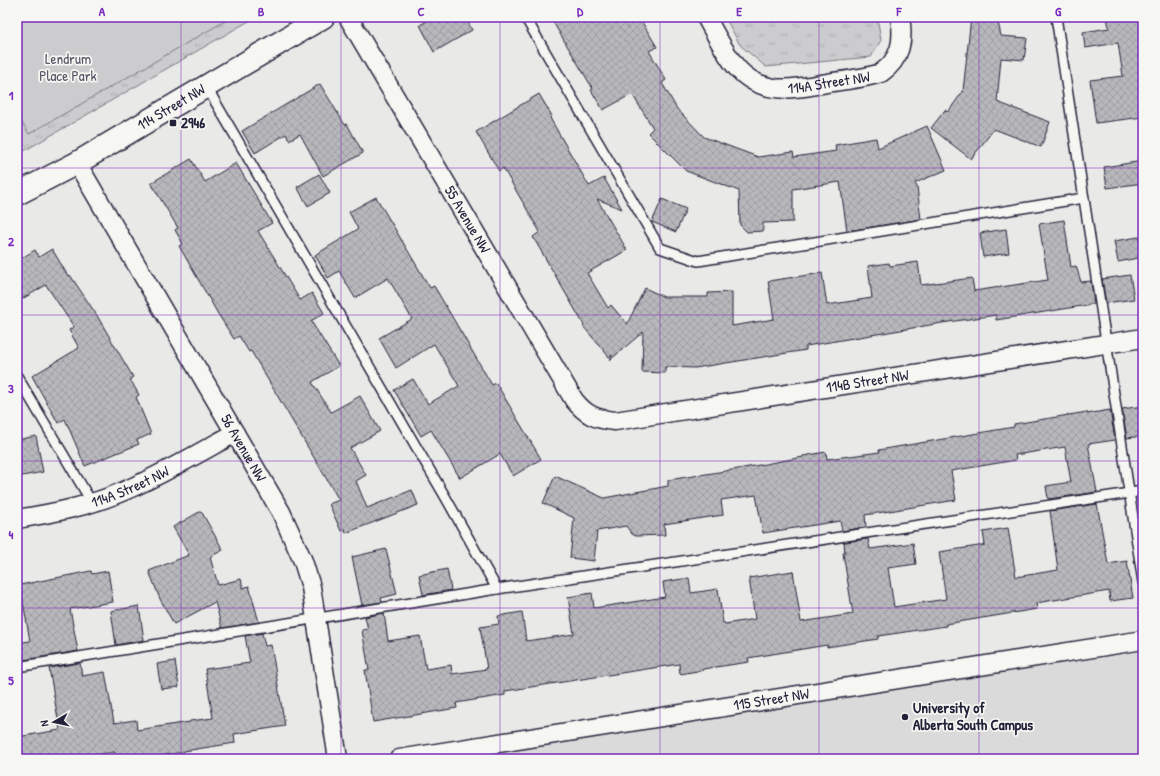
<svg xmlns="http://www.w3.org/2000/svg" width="1160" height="776" font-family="'Patrick Hand',sans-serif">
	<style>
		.built { fill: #dadada }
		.grass { fill: url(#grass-tufts); stroke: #777784 }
		.pitch { fill: #ccccce; stroke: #777784 }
		.building { fill: url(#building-cross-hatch); stroke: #22223b }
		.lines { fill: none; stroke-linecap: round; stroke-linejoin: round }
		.service-casing { stroke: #22223b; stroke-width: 12 }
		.minor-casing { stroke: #22223b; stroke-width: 21 }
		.tertiary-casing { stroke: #22223b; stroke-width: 25 }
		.service { stroke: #f6f6f2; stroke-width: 9 }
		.minor { stroke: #f6f6f2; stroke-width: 18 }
		.tertiary { stroke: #f6f6f2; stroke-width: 22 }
		.grid { fill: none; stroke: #7b2cbf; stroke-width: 1; stroke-opacity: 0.55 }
		.poi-dot { fill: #22223b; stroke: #f6f6f2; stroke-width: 1.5 }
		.labels { text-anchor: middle; stroke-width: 3.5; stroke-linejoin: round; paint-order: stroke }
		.park-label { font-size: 15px; fill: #555567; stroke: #f6f6f2 }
		.street-label { font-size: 15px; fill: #22223b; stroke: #f6f6f2 }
		.poi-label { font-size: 15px; font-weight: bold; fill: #22223b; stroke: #f6f6f2; text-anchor: start }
		.neatline { fill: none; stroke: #7b2cbf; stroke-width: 1.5 }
		.grid-label { font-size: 13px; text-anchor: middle; font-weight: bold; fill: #7b2cbf }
	</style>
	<defs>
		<pattern id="grass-tufts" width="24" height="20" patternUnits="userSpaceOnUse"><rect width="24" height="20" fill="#ccccce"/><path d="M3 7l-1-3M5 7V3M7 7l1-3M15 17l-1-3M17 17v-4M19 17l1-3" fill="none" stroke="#afafb2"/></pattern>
		<pattern id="building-cross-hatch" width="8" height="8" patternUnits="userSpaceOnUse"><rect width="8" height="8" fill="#b8b8bc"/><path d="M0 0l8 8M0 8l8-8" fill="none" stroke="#9e9ea2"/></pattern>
	</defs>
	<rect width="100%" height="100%" fill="#e9e9e7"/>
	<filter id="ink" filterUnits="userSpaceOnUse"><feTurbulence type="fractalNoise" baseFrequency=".025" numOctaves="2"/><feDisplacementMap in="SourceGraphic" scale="8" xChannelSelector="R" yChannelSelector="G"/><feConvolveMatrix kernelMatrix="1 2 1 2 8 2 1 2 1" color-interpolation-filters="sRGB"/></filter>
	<g filter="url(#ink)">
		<polygon class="built" points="1143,641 1143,759 399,759"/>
		<g class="grass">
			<polygon points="17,17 256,17 17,155"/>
			<polygon points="725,17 877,17 881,40 871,57 766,67 740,45"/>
		</g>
		<polygon class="pitch" points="17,17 232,17 29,134 17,114"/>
		<g class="building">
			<polygon points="434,17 465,17 472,30 434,52 420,25"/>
			<polygon points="550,17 639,17 657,47 649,51 666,80 662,83 677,109 704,137 758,157 793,152 794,157 836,151 835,145 876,138 878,148 927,126 946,170 915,183 917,187 921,219 847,231 840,182 793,189 793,222 763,223 763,231 747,232 740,225 739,191 686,171 648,133 653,128 632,94 603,110 591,90 593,89"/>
			<polygon points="971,17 997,17 1001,36 1027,38 1024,60 1001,58 997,102 1050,122 1041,147 994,129 971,159 931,128 945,110 948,112 963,91"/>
			<polygon points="1107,17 1143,17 1143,117 1096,123 1090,80 1123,76 1118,43 1085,48 1083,32 1109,28"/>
			<polygon points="320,84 345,125 347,124 363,153 323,176 300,134 289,140 286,134 255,153 242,131"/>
			<polygon points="539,94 552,116 550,118 589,186 604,178 622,209 597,199 627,250 587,273 608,308 611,305 627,324 645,288 664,297 708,297 708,293 732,292 732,326 774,319 768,281 822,273 827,305 872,298 868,266 889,263 890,266 918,262 921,285 972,278 974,291 1048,280 1039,224 1064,220 1071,267 1076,266 1081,282 1091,281 1094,304 996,320 996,315 942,323 806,346 806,350 695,368 665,367 665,373 642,372 643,332 610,360 612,355 609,357 583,326 584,325 533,237 540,232 503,168 499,171 476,132"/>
			<polygon points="191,159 205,182 236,163 272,223 258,231 300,300 312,293 324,313 311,321 339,366 312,382 331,412 360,396 380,431 350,448 366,475 356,481 367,508 412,490 418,505 346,533 345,529 341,531 329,504 339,500 251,351 249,352 239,336 234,339 218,314 179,246 183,244 175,230 178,228 151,183"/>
			<polygon points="1143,161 1143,183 1107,188 1104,167"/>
			<polygon points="319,174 330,193 308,206 297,187"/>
			<polygon points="376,197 430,288 434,286 492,385 496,383 541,459 513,476 500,454 460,478 431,430 421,436 394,390 413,379 428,404 459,386 434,344 396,368 379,338 412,319 388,278 355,298 339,271 328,278 315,255 358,229 349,212"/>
			<polygon points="662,199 686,209 676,232 652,222"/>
			<polygon points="1006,229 1009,253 983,257 980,233"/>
			<polygon points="1139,237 1143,257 1118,262 1114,241"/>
			<polygon points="52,249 68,276 70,275 96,314 133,377 130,379 139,395 136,397 151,434 137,440 139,444 85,466 65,419 58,423 32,376 79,348 69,330 74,327 46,285 17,302 17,261 35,250 39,257"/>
			<polygon points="1130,275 1134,299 1106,303 1102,279"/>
			<polygon points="1143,406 1143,436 1127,438 1122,409"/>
			<polygon points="1110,410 1115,440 1088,444 1097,492 1048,499 1046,486 1071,482 1065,447 1015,455 1016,460 951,471 956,500 865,515 866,527 842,531 840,521 763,533 756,495 721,500 723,515 664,524 665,535 636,536 632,534 626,526 597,531 594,561 570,558 574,518 543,503 555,476 604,498 668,486 668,480 738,469 803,457 803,456 826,452 827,459 880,452 879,450 1014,427 1014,424 1087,412 1087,414"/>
			<polygon points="36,436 43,472 17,477 17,440"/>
			<polygon points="1097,504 1108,564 1127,561 1133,598 1110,601 1109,591 1036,603 1037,609 946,624 946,626 878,636 878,639 827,647 827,645 748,658 749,662 703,669 703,670 680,674 679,664 505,691 505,695 456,703 457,708 373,722 365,670 369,670 362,630 368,629 365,617 384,613 388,641 420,636 426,669 451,665 452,674 487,669 480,627 499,624 498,616 522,612 526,641 574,634 568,597 592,593 594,608 665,597 663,582 689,578 691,593 718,589 723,623 725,623 725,624 755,619 749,578 793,571 801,622 853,614 843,553 845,553 844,542 868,539 870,549 913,543 916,564 888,568 894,607 946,599 939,552 985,545 983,532 1008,528 1016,577 1058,570 1050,511"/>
			<polygon points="201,511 223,550 210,557 218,585 241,579 243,588 249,586 259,622 222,628 215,602 174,624 160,599 149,571 189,555 173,527"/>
			<polygon points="386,549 397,594 381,598 382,602 362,605 352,557"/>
			<polygon points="447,569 451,590 423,595 419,575"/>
			<polygon points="91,571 92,574 108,571 113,602 70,609 78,651 17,661 17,643 30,641 20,585"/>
			<polygon points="139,606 144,640 116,645 111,611"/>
			<polygon points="262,633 265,646 271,645 285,726 234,734 235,743 184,751 184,752 141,759 116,759 115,752 65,759 17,759 17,737 60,730 49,668 80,663 82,676 105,672 114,723 136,720 137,730 190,722 190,721 213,718 205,669 250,663 245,636"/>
			<polygon points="175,661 179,687 161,689 157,664"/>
		</g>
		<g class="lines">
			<g class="service-casing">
				<g id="service">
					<polyline points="525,17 660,248 698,261 1084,198"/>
					<polyline points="1056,17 1143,582"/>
					<polyline points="206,86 446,498 497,589"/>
					<polyline points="17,376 92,503"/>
					<polyline points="17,667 497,589 1143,491"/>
				</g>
			</g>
			<g class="minor-casing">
				<g id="minor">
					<path id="s1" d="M348,17l226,383c12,15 21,19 41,21l528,-83"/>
					<path id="s2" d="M706,17c9,16 20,39 32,52 27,29 60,19 95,13 16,-2 32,-4 48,-9 20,-14 23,-33 19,-56"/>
					<path id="s3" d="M77,163l204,349 22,49 8,26 27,172"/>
					<path id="s4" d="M17,519c37,-6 73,-13 107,-28 38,-16 75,-38 111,-58"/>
					<path id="s5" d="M399,759l744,-119"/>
				</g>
			</g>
			<g class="tertiary-casing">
				<g id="tertiary">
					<path id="s6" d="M17,194l60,-31 246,-146"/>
				</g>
			</g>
			<use href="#service" class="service"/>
			<use href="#minor" class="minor"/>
			<use href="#tertiary" class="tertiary"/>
		</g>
	</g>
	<path class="grid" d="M181,17v742M341,17v742M500,17v742M660,17v742M819,17v742M979,17v742M17,168h1126M17,315h1126M17,461h1126M17,608h1126"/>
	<g class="poi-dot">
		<rect x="169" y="119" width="8" height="8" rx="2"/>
		<circle cx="905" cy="717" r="4"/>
	</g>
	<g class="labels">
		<g class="park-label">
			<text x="68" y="64">Lendrum<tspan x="68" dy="17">Place Park</tspan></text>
		</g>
		<g class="street-label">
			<text dy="5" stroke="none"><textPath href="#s2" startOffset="158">114A Street NW</textPath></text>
			<text dy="5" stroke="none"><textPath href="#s6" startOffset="177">114 Street NW</textPath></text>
			<text dy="5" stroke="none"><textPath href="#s1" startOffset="235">55 Avenue NW</textPath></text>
			<text dy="5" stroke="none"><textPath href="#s1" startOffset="748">114B Street NW</textPath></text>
			<text dy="5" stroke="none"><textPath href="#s3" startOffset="330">56 Avenue NW</textPath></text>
			<text dy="5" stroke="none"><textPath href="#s4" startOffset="118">114A Street NW</textPath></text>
			<text dy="5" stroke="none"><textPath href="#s5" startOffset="377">115 Street NW</textPath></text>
		</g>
		<g class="poi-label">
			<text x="181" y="128">2946</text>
			<text x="913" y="713">University of<tspan x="913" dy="17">Alberta South Campus</tspan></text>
		</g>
	</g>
	<rect width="1160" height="776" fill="none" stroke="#f6f6f2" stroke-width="44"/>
	<g transform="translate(54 722) rotate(261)" stroke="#f6f6f2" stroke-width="3" paint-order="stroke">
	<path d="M0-3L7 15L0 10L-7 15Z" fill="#22223b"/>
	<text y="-6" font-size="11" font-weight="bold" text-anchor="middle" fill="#22223b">N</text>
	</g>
	<rect x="22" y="22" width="1116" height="732" class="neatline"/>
	<g class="grid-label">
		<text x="102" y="16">A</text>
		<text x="261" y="16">B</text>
		<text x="421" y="16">C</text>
		<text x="580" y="16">D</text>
		<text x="739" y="16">E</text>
		<text x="899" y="16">F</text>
		<text x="1058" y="16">G</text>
		<text x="11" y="100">1</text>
		<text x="11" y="246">2</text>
		<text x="11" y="393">3</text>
		<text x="11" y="539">4</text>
		<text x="11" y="685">5</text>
	</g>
</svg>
